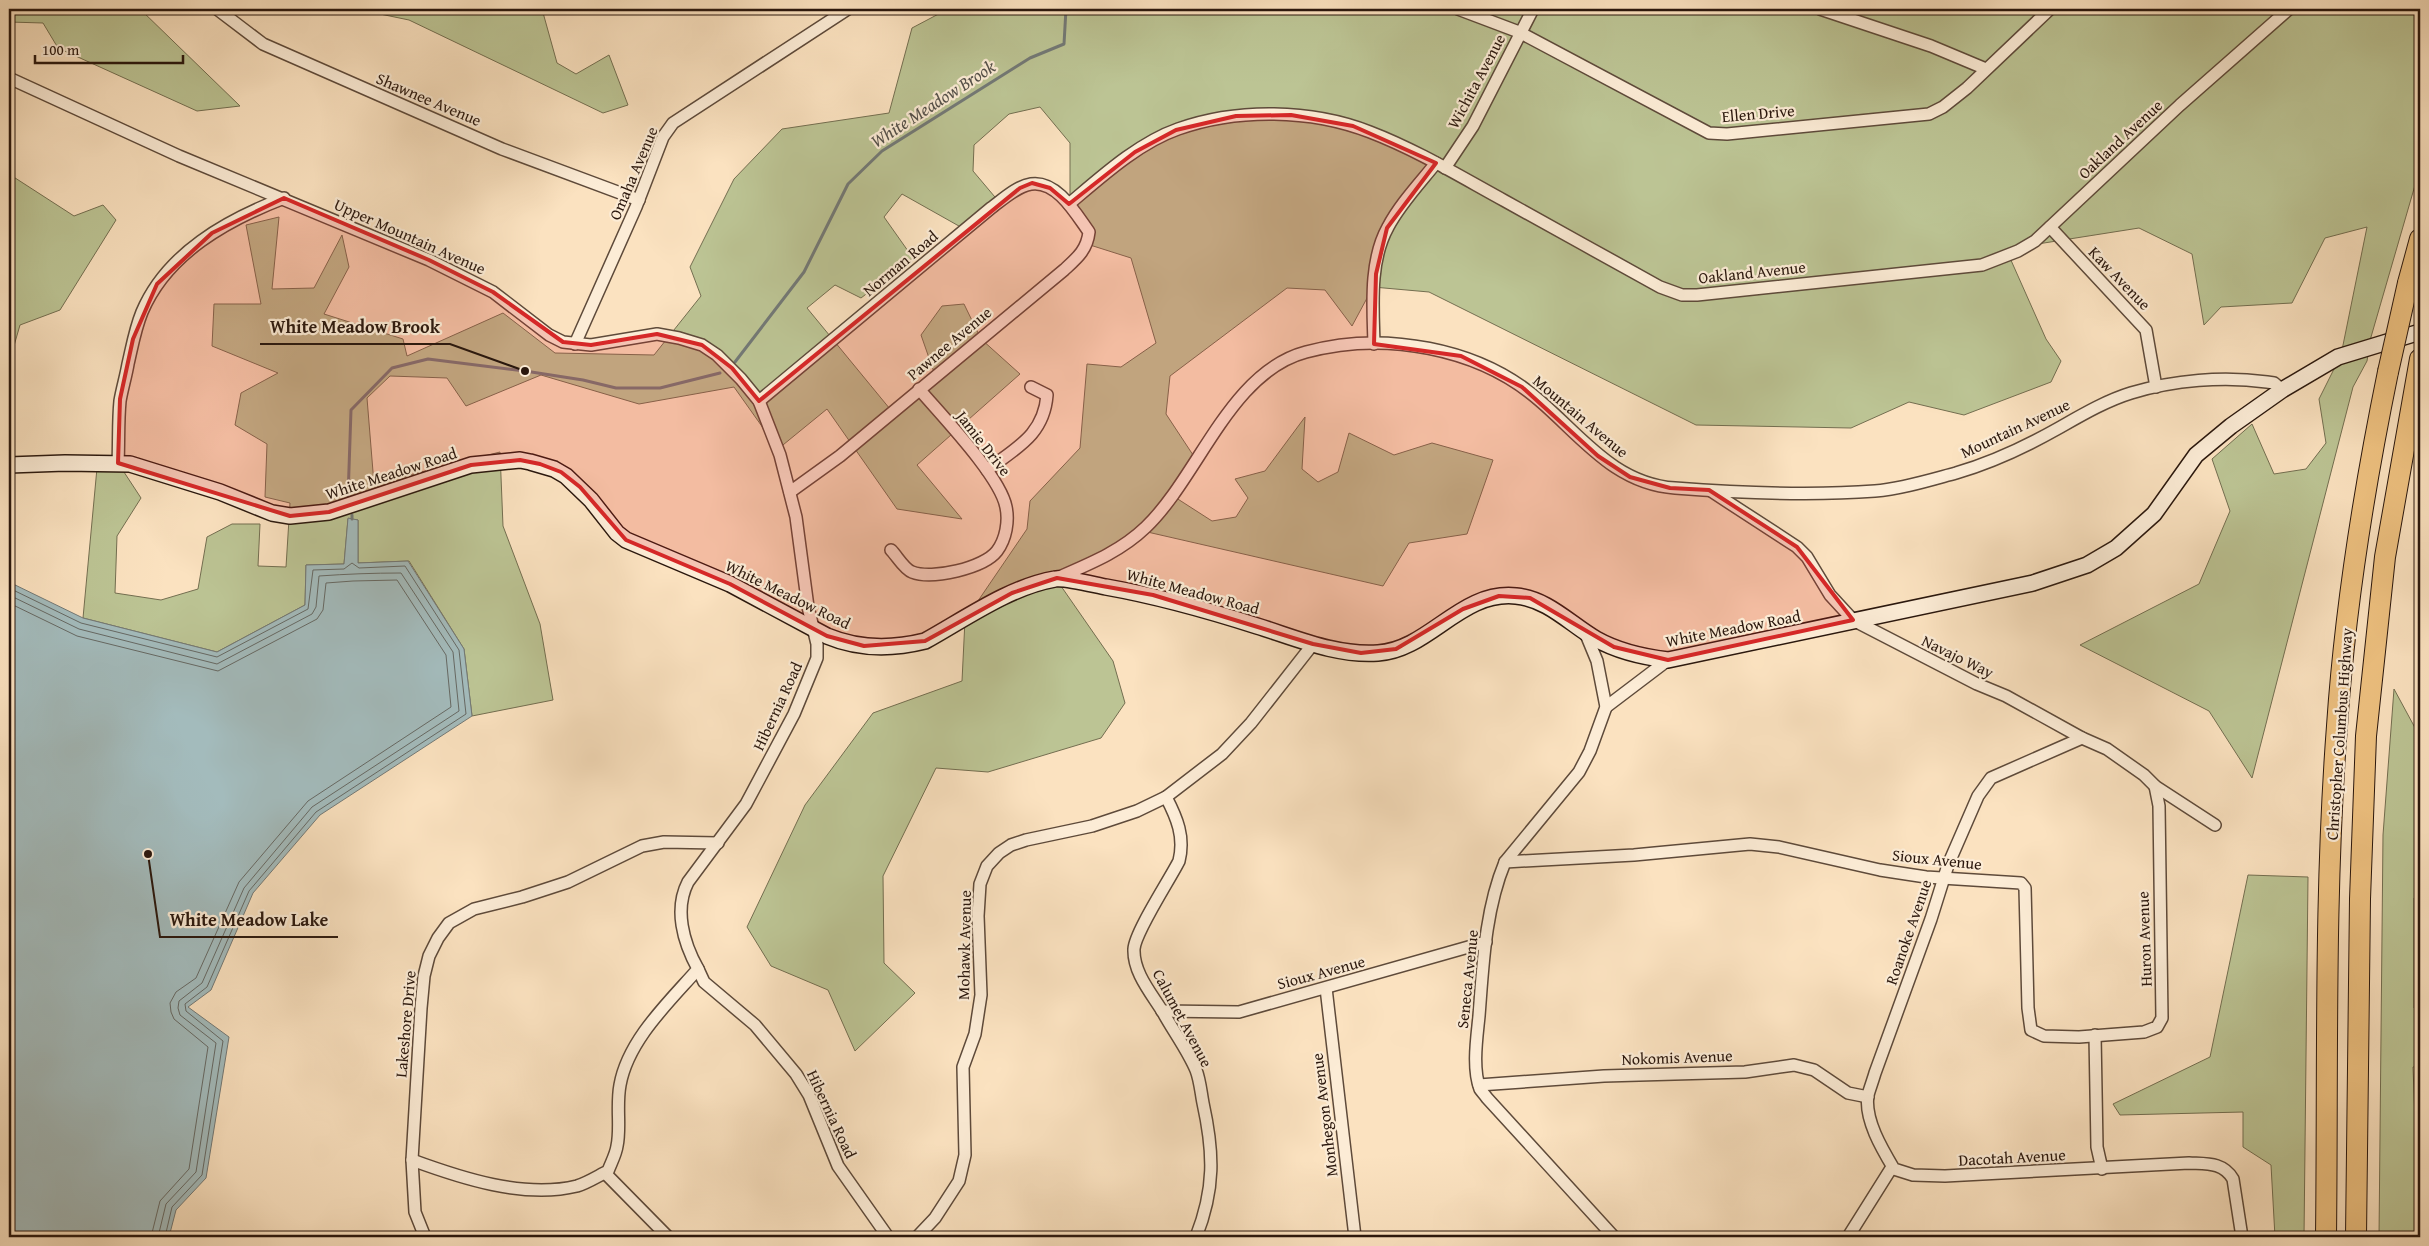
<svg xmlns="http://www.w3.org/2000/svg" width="2429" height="1246" font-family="'Gentium Book Plus',serif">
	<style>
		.green { fill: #bcc494; stroke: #736e50 }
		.water { fill: #a3bbbc; stroke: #737976 }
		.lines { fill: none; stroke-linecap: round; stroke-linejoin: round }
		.shore { stroke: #666964; stroke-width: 1 }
		.stream { stroke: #737976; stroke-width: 3 }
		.street-casing { stroke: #5e4a3a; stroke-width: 14 }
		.secondary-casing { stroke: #2a170d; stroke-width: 18 }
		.highway-casing { stroke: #2a170d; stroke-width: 22 }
		.street { stroke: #fcecd6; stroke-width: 11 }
		.secondary { stroke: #fcecd6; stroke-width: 15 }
		.highway { stroke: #eec180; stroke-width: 20 }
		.highway-bridge-casing { stroke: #2a170d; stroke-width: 22; stroke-linecap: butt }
		.highway-bridge { stroke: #eec180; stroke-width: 20 }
		.marked { fill: #d62828; fill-opacity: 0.2; stroke: #d62828; stroke-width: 4; stroke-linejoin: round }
		.labels { text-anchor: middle; stroke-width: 4.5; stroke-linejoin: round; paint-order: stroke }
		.street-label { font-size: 16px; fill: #2a170d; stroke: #fcecd6 }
		.water-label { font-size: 18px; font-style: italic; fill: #54504a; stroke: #fcecd6 }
		.leader { fill: none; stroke: #2a170d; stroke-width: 2 }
		.callout-dot { fill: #2a170d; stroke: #fcecd6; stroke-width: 2 }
		.callout-label { font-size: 18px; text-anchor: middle; font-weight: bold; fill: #2a170d; stroke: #fcecd6; stroke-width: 4.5; stroke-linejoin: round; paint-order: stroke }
	</style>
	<rect width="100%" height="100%" fill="#fbe2c0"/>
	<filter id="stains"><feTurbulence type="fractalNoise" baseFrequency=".004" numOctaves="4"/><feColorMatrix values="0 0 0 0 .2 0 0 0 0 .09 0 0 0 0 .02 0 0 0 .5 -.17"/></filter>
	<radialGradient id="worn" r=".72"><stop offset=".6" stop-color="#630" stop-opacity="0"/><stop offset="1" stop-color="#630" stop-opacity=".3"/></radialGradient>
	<g class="green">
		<polygon points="9,9 140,9 240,106 197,111 58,48 43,23 9,22"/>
		<polygon points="356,9 542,9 557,63 576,74 609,55 628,105 603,113 409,20"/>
		<polygon points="948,9 2420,9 2420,168 2371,337 2367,361 2353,387 2252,778 2209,711 2080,645 2199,584 2230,511 2212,459 2252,424 2274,474 2306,469 2326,443 2319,399 2341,355 2367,227 2325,238 2292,303 2221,307 2204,325 2192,254 2139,228 2006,249 2046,339 2061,361 2051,382 1964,415 1909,402 1851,428 1696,425 1429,292 1373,287 1352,326 1325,290 1287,288 1170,376 1166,414 1195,458 1170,494 1212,521 1236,517 1248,498 1235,479 1265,471 1305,417 1302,469 1318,482 1338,472 1349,433 1394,455 1432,443 1493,460 1467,534 1409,543 1383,586 1143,531 1054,576 1113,661 1125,703 1101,738 988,772 936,768 883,876 884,963 915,993 855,1051 828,990 771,966 747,927 805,805 873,713 962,681 965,620 1027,529 1030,501 1080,448 1087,364 1121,367 1156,343 1131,258 1090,245 1070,207 1070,143 1040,107 1009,114 974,145 973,171 1000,203 966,230 902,194 884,217 913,258 861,298 835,285 807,308 890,409 936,378 921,335 942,306 964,304 981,339 1020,374 917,465 962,519 897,509 827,409 778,449 734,387 639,404 541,375 466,406 447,378 390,376 367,398 374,484 500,452 503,526 540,624 553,700 472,716 464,649 409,561 358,563 358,520 348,519 344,564 306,565 305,605 217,652 83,618 97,468 122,469 141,498 117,536 115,593 161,600 198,589 207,537 232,524 260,524 258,566 286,567 290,503 265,497 267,444 235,425 241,393 278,373 212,346 214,304 261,304 246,225 279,217 272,289 314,288 342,235 349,267 324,314 403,339 407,356 503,313 555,353 654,355 701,296 690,267 734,179 782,129 889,113 912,28"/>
		<polygon points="9,174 74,216 103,205 116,220 60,310 20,325 9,363"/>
		<polygon points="2394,689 2420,737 2420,897 2414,898 2414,1008 2420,1009 2420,1066 2413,1067 2416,1145 2420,1152 2420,1237 2379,1237 2383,835"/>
		<polygon points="2248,875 2308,877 2304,1237 2275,1237 2271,1165 2243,1147 2243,1112 2120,1115 2113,1104 2210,1057"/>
	</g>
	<polygon class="water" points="348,518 358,520 358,563 408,561 464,649 472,716 320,815 253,893 211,990 188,1007 229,1037 206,1178 176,1210 169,1237 9,1237 9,582 83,618 217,652 305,605 306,565 344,564"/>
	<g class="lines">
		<g class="shore">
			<polyline points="9,588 81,623 217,657 308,609 313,570 344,569 352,563 359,568 405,566 459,650 466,714 316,812 249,891 207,987 185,1004 186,1011 223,1041 202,1175 172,1207 165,1237"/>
			<path d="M9,595l70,34 138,35 95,-50 4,-7 3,-31c28,-2 54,-3 82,-3l52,79 6,59 -147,96 -68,81 -42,95 -23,18 -1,7 2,7 36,28 -20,129 -30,32 -8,33"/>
			<polyline points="9,603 77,636 218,671 317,619 323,610 326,583 353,581 397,580 446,655 451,707 308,801 239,882 196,978 176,992 170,1003 171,1012 174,1019 208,1047 189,1169 160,1201 151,1237"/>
		</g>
		<g class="stream">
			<polyline points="735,362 804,272 848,184 882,151 1030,58 1064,44 1066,9"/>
			<polyline points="348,498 351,410 392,368 428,359 525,371 583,380 616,388 660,388 720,373"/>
			<polyline points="352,519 352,515"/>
		</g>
		<g class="street-casing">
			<g id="street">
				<polyline points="217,9 263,44 502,149 639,200"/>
				<polyline points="1458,9 1519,32 1709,133 1727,134 1929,114 1943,107 1967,88 2050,9"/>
				<polyline points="1820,9 1931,46 1986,69"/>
				<path d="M9,78l170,78 250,104 64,32 56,43 14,7 28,3 66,-11 22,4 23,7 15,10 24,24 18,22 21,54 16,62 12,90 9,37v14l-23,56 -48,90 -58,78c-14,27 -5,60 10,87 -29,33 -70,71 -78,116 -4,21 1,43 -3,61 -1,8 -6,17 -9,25 -10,5 -21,12 -31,15 -53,13 -116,-8 -165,-26"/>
				<polyline points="1445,168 1473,126 1533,9"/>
				<path d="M1069,204c32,-27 69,-61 109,-75 59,-21 133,-20 192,3 47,18 91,45 135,69 52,29 103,57 155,86l22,8h15l285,-30 36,-14 17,-10 145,-136 109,-96"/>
				<polyline points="2050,227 2146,330 2156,387"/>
				<polyline points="575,344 636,207 663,137 673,123 848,9"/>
				<path d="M1374,344c-1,-37 -5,-83 14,-117 12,-23 32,-44 48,-64"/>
				<path d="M759,401l232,-193c11,-8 26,-22 40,-24 26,-4 45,30 58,48 -2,18 -12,26 -25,38l-224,186 -50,36"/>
				<path d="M118,463c1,-21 0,-41 2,-62 2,-12 6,-25 8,-37 4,-17 7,-35 14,-52 25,-59 85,-92 142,-114"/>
				<path d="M987,470c29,-22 57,-35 60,-75l-16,-8"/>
				<polyline points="1711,491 1797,547 1807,557 1830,595 1853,620 1977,684 2006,696 2082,738 2107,749 2144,775 2155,786 2215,825"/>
				<path d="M891,550c6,6 13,19 21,22 20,8 72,-4 85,-21 9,-12 12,-30 9,-44 -6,-31 -64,-91 -87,-118"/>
				<path d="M1057,578c32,-14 63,-26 89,-51 53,-51 84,-155 160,-175 77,-21 173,-5 234,49 42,36 75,83 135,87 66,5 134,8 200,3 26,-2 55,-11 81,-18 34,-10 69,-26 101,-44 23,-13 48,-28 74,-36 43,-13 92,-17 136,-11l7,1 8,7"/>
				<path d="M1585,632l12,29 9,46 -16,44 -11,21 -74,90c-20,48 -22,103 -26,154 -2,21 -7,52 1,73 2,3 5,6 7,9l127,139"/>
				<polyline points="1606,707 1668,660"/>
				<path d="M2082,738l-91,40 -13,18 -30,69 -17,54 -56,154c-2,7 -5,15 -7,22 -4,24 14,54 26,74l19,6 32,1 244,-13c18,1 34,-1 44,16l9,58"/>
				<path d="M1166,797c11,21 19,40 13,64 -9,18 -44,71 -45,88 -1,24 18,45 30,65 10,18 24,37 32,56 4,10 5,23 7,33 11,50 12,86 -7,134"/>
				<polyline points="1505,862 1634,855 1750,844 1779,847 1880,870 1926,877 2021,883 2025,888 2028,1008 2031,1030 2044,1036 2079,1037 2144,1032 2157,1027 2162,1018 2159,806 2155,786"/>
				<polyline points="698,969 704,982 755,1025 796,1074 809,1095 838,1166 888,1237"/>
				<polyline points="1326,988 1355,1237"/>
				<polyline points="1162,1011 1239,1012 1486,942"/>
				<polyline points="2095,1035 2097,1147 2102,1169"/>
				<polyline points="1479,1085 1604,1076 1745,1072 1794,1065 1814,1070 1848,1093 1868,1097"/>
				<polyline points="605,1173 668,1237"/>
				<polyline points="425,1237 415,1212 412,1160 421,1008 424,976 429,956 438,938 449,923 474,909 522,897 568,882 642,846 664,842 718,843"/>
				<polyline points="917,1237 935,1218 959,1181 965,1155 963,1067 975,1034 981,995 978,916 980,884 987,866 999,853 1011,845 1026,840 1092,826 1137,811 1166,797 1222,754 1251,723 1313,644"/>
				<polyline points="1848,1237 1892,1167"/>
			</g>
		</g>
		<g class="secondary-casing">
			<path id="secondary" d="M9,465l56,-2 65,1 90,28 52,21 18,3 39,-4 142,-47 49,-5 10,2 24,7 12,7 25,24 26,33 9,7 104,44 97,52c31,13 66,13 98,5 40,-22 84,-54 130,-62 9,-2 40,6 51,8 51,9 101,23 151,39 39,12 79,30 121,27 51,-3 83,-63 138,-57 32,3 54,28 80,43 23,13 47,18 72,21l365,-77 54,-18 29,-17 38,-34 42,-59 35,-29 51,-36 56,-33 82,-25"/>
		</g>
		<g class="highway-casing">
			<g id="highway">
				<polyline points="2408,283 2420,239"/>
				<path d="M2326,1237c2,-170 -2,-341 11,-511 8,-119 27,-237 51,-354"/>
				<polyline points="2356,1237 2360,899 2366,736 2385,557 2420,359"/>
			</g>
		</g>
		<use href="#street" class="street"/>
		<use href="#secondary" class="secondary"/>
		<use href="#highway" class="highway"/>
		<g class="highway-bridge-casing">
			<polyline id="highway-bridge" points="2388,372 2408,283"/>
		</g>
		<use href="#highway-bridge" class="highway-bridge"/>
	</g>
	<path class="marked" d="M1291,115l62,11 83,37 -49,65 -11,46 -2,70 87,12 61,31 76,69 32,21 40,11 39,2 88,57 56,73 -185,40 -54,-13 -84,-49 -31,-2 -36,13 -67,40 -35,4 -48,-9 -160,-49 -96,-17 -45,15 -87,48 -61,5 -37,-10 -97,-52 -104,-44 -46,-53 -19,-15 -21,-8 -20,-4 -49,5 -142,47 -39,4 -172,-53 2,-64 13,-60 24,-55 55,-51 72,-35 145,62 64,32 70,50 28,3 66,-11 45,11 30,23 27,33 261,-213 12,-5 18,5 19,16 66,-52 41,-22 60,-14z"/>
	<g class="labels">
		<g class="street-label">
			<text transform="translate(1476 81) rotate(-62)" y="6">Wichita Avenue</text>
			<text transform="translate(429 99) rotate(23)" y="6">Shawnee Avenue</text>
			<text transform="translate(1758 113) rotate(-5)" y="6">Ellen Drive</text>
			<text transform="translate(2120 139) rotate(-43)" y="6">Oakland Avenue</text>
			<text transform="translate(633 173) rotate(-67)" y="6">Omaha Avenue</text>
			<text transform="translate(410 236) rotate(24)" y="6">Upper Mountain Avenue</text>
			<text transform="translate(900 263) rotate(-40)" y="6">Norman Road</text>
			<text transform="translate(1752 272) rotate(-6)" y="6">Oakland Avenue</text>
			<text transform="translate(2120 278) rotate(46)" y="6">Kaw Avenue</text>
			<text transform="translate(949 343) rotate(-40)" y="6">Pawnee Avenue</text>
			<text transform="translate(1581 416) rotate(40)" y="6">Mountain Avenue</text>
			<text transform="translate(2015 428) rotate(-25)" y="6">Mountain Avenue</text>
			<text transform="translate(984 443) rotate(52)" y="6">Jamie Drive</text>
			<text transform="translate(391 473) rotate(-18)" y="6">White Meadow Road</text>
			<text transform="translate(1193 591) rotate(15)" y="6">White Meadow Road</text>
			<text transform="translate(788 594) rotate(26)" y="6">White Meadow Road</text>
			<text transform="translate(1733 628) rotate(-11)" y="6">White Meadow Road</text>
			<text transform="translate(1958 656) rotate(26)" y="6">Navajo Way</text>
			<text transform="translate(777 706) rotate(-65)" y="6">Hibernia Road</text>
			<text transform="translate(2339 734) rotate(-86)" y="6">Christopher Columbus Highway</text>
			<text transform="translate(1937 859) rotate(6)" y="6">Sioux Avenue</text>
			<text transform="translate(1908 932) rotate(-71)" y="6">Roanoke Avenue</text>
			<text transform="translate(2144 939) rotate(-92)" y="6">Huron Avenue</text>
			<text transform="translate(964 945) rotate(-89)" y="6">Mohawk Avenue</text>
			<text transform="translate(1321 972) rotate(-15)" y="6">Sioux Avenue</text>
			<text transform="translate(1467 979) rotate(-84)" y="6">Seneca Avenue</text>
			<text transform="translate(1183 1018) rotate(62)" y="6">Calumet Avenue</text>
			<text transform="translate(405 1024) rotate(-85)" y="6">Lakeshore Drive</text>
			<text transform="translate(1677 1057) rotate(-2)" y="6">Nokomis Avenue</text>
			<text transform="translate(832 1114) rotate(65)" y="6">Hibernia Road</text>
			<text transform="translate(1324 1115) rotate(-97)" y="6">Monhegon Avenue</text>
			<text transform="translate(2012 1157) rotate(-3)" y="6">Dacotah Avenue</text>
		</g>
		<g class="water-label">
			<text transform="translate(933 104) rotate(-33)" y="6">White Meadow Brook</text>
		</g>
	</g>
	<path class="leader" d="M525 371L450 344H260M148 854L160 937H338"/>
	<g class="callout-dot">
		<circle cx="525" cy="371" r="5"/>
		<circle cx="148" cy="854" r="5"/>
	</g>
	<g class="callout-label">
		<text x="355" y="333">White Meadow Brook</text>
		<text x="249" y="926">White Meadow Lake</text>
	</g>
	<rect width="2429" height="1246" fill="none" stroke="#fbe2c0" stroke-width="30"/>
	<rect x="10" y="10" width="2409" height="1226" fill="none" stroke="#2a170d" stroke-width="2.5"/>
	<rect x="15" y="15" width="2399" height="1216" fill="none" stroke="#2a170d"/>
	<path d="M35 55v8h148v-8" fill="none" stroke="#2a170d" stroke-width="2.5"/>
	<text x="42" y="55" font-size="15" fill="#2a170d" stroke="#fcecd6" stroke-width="4" paint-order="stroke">100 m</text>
	<rect width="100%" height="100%" filter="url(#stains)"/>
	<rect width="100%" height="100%" fill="url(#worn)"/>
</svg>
